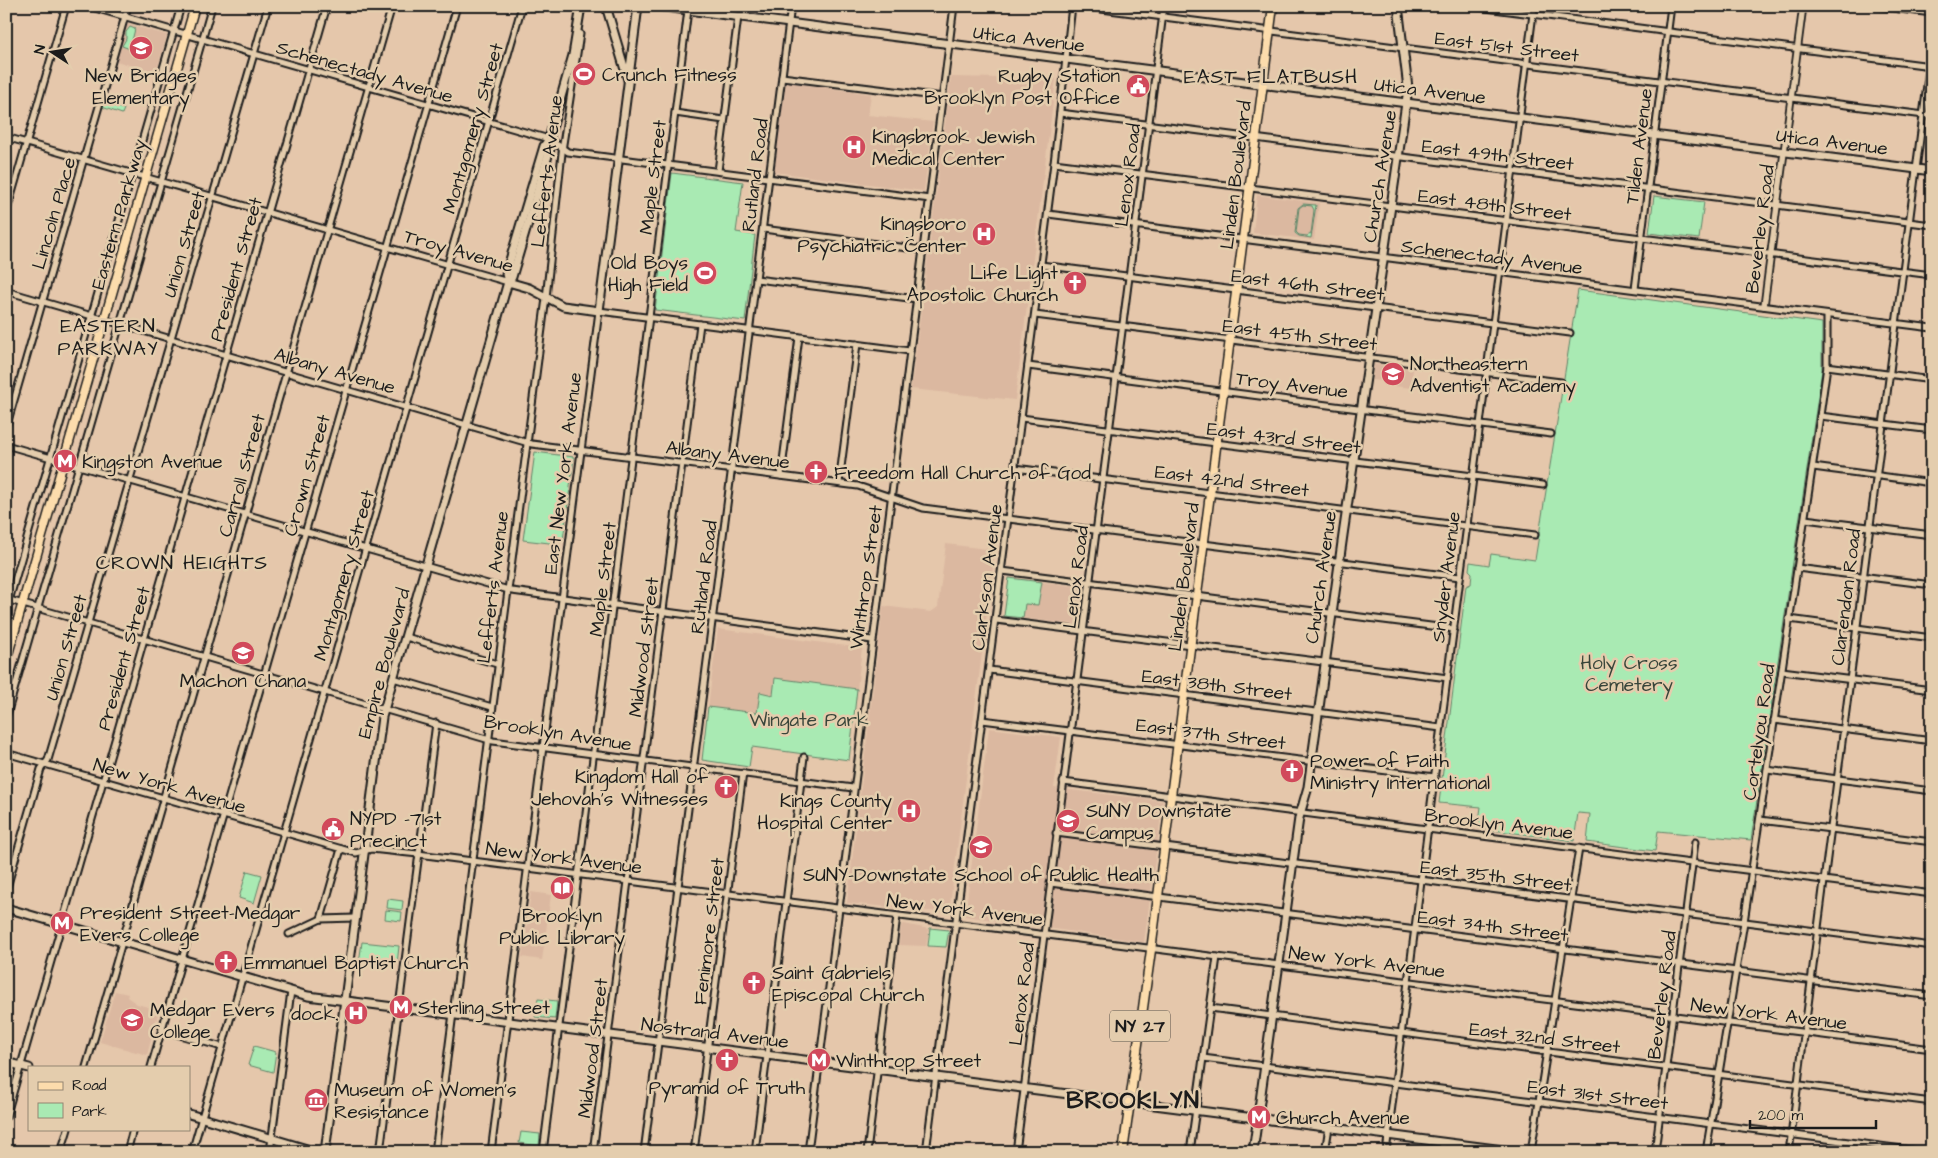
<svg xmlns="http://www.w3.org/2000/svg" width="1938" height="1158" font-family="'Architects Daughter',sans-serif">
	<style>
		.built { fill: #dbb8a0 }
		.green { fill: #a9eab3; stroke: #628368; fill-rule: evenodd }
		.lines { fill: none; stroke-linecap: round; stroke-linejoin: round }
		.minor-casing { stroke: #1c1c1c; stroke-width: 9 }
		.tertiary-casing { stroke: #1c1c1c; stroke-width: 9 }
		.secondary-casing { stroke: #1c1c1c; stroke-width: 11 }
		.primary-casing { stroke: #1c1c1c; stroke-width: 11 }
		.trunk-casing { stroke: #1c1c1c; stroke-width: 11 }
		.minor { stroke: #e4cdad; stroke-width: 5 }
		.tertiary { stroke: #e4cdad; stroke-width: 5.5 }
		.secondary { stroke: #e4cdad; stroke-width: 7 }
		.primary { stroke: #fcdcac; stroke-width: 8 }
		.trunk { stroke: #fcdcac; stroke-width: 8 }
		.labels { text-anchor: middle; stroke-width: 5; stroke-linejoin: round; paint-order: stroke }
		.shield { fill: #e4cdad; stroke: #585148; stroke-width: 1 }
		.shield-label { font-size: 18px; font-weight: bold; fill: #1c1c1c }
		.street-label { font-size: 19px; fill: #1c1c1c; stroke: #e4cdad }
		.poi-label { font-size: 19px; fill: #1c1c1c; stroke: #e4cdad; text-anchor: start }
		.park-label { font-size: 19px; fill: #38453a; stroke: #e4cdad }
		.neighbourhood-label { font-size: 20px; letter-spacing: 1px; fill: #1c1c1c; stroke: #e4cdad }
		.district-label { font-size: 24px; font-weight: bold; letter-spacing: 1px; fill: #1c1c1c; stroke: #e4cdad }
	</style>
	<rect width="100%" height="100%" fill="#e5c7ab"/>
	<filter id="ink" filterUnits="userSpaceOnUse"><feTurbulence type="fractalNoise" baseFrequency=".02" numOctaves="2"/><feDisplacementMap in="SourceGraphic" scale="10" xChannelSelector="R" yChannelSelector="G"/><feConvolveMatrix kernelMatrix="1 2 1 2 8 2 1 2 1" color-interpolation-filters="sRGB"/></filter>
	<g filter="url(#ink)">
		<g class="built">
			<polygon points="126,24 167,35 156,73 116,61"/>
			<polygon points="951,77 1056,79 1015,400 911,389"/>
			<polygon points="786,82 871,94 868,115 933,122 924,191 774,172"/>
			<polygon points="1257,195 1319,203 1314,240 1253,233"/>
			<polygon points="1374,364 1413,369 1411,388 1394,386 1392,382 1372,380"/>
			<polygon points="946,544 995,550 949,913 847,903 883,606 931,612 938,607"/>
			<polygon points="1009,578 1082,587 1077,625 1004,616"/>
			<polygon points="718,629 862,648 857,689 775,679 773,695 760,693 757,713 708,707"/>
			<polygon points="989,728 1061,737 1054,788 1163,801 1144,942 965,916"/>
			<polygon points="531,892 551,895 542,960 522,957"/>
			<polygon points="904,924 929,929 926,946 899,945 901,926"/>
			<polygon points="115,991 128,994 127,997 137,1004 159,1010 147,1055 100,1042"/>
		</g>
		<g class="green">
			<polygon points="130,27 135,29 130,49 122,46 126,39 126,32"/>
			<polygon points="103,103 124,109 122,114 102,107"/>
			<polygon points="672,173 743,182 736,232 755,235 745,321 655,310"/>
			<polygon points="1654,196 1704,202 1699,239 1649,233"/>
			<path d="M1303,204l13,1 -5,33 -12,-2 -4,-3 3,-25zM1303,205l9,1 2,4 -3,24 -4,2 -8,-1 -3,-3 3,-24z"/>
			<polygon points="1578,290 1822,323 1822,370 1751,840 1658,831 1655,851 1587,842 1590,814 1578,813 1574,841 1478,828 1481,807 1439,803 1466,586 1471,584 1472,573 1469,570 1470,562 1489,565 1491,554 1535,560"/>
			<polygon points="535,452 574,457 563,540 558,544 523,540"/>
			<polygon points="1009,578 1042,582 1038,605 1025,604 1023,618 1004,616"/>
			<polygon points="775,678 857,689 849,760 752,747 749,767 702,760 708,707 757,713 760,692 773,695"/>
			<polygon points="247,871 262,875 254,903 239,898"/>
			<polygon points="388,899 403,901 402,910 387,908"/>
			<polygon points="386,910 402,912 401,921 385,919"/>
			<polygon points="930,928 949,930 946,947 928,946"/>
			<polygon points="362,942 399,946 397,964 378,962 377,966 359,963"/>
			<polygon points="538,999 557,1001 555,1019 535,1017"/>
			<polygon points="254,1046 276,1052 273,1072 248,1065"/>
			<polygon points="521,1132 540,1134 539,1146 519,1143"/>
		</g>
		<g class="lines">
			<g class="minor-casing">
				<g id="minor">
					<polyline points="88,6 549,139 568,152 930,199"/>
					<polyline points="1078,6 1932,116"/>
					<polyline points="1470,6 1931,66"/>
					<polyline points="1876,6 1932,13"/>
					<polyline points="782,77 943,97"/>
					<polyline points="675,113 724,120"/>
					<polyline points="1060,113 1932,225"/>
					<polyline points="6,137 508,282"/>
					<polyline points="1054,163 1932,275"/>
					<polyline points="718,171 738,17"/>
					<polyline points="6,214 66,6"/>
					<polyline points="1048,214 1932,328"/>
					<polyline points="763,229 923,250"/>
					<polyline points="1041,265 1570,333"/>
					<polyline points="756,279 917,299"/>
					<polyline points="1635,289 1671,6"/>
					<polyline points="6,291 532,444 858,486 923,508 1460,577"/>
					<polyline points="1035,315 1561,382"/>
					<polyline points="1028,366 1551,434"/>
					<polyline points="1827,366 1932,380"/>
					<polyline points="1820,416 1932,430"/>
					<polyline points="1021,418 1543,485"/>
					<polyline points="6,428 128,6"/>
					<polyline points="6,445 512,591 872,640"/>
					<polyline points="1813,467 1932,483"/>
					<polyline points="1015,468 1535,535"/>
					<polyline points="781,476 799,337"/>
					<polyline points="839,483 857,344"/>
					<polyline points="1805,519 1932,535"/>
					<polyline points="1797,568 1932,585"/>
					<polyline points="1002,571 1454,629"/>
					<polyline points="6,599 493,741 853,788"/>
					<polyline points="6,611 181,6"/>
					<polyline points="1789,619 1932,638"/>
					<polyline points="996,620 1448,678"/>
					<polyline points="406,637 497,664"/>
					<polyline points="989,670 1441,728"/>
					<polyline points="1782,671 1932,690"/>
					<polyline points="393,678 492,707"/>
					<polyline points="6,718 212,6"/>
					<polyline points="982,720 1435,777"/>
					<polyline points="1774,720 1932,741"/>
					<polyline points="6,753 356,853 371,849 418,854 1932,1049"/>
					<polyline points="1767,770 1932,791"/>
					<polyline points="1063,782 1932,894"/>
					<polyline points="1760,820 1932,842"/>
					<polyline points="1056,833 1932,946"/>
					<polyline points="1050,883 1932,996"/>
					<polyline points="6,891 41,769 48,760 268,6"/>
					<polyline points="321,919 341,849"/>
					<polyline points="289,934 321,919 355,918"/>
					<polyline points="1210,1008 1932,1102"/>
					<polyline points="162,1030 222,1047"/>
					<polyline points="1203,1058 1926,1152"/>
					<polyline points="86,1067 392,6"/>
					<polyline points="151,1067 457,6"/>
					<polyline points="6,1117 327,6"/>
					<polyline points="61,1152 68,1129"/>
					<polyline points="127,1152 133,1129"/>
					<polyline points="192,1152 522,6"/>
					<polyline points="270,1152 291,991"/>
					<polyline points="380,1152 436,723"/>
					<polyline points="435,1152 546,298 563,144 580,34"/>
					<polyline points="491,1152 599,311 910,351"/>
					<polyline points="543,1152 688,10"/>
					<polyline points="593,1152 700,324"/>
					<polyline points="644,1152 791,6"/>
					<polyline points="694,1152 743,773"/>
					<polyline points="755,1152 804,757"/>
					<polyline points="808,1152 954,6"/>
					<polyline points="867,1152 897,916"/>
					<polyline points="926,1152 1054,163 1072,6"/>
					<polyline points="1016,1152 1164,6"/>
					<polyline points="1190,1152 1217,957"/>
					<polyline points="1325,1152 1329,1127"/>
					<polyline points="1386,1152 1534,6"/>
					<polyline points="1442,1152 1443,1142"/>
					<polyline points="1531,1152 1579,848"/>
					<polyline points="1655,1152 1695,842"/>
					<polyline points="1706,1152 1744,922 1820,416 1827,366 1827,315"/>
					<polyline points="1789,1152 1932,46"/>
				</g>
			</g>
			<g class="tertiary-casing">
				<polyline id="tertiary" points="1764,306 1803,6"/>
			</g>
			<g class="secondary-casing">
				<g id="secondary">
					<polyline points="606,6 628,80"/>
					<polyline points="657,6 1932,171"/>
					<polyline points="508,282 529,288 563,306 599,311 638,6"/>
					<polyline points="508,282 506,274 510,260 544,146 549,139 573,55 581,6"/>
					<polyline points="6,908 308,996 1519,1152"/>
					<polyline points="6,1062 29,1068"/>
					<polyline points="189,1114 317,1152"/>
					<polyline points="325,1152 382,717 508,282 512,277 550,149 549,139"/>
					<polyline points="1253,1152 1299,818 1308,787 1343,535 1406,103 1408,88 1398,6"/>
				</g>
			</g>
			<g class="primary-casing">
				<polyline id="primary" points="6,661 195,6"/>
			</g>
			<g class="trunk-casing">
				<polyline id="trunk" points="1123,1152 1152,943 1273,6"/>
			</g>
			<use href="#minor" class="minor"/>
			<use href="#tertiary" class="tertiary"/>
			<use href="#secondary" class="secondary"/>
			<use href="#primary" class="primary"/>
			<use href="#trunk" class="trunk"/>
		</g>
	</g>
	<defs>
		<g id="school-disc" transform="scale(1.25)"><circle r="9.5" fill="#d1495b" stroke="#e4cdad"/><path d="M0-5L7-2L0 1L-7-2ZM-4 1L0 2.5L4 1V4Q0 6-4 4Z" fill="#fff"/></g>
		<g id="stadium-disc" transform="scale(1.25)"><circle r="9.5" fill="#d1495b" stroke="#e4cdad"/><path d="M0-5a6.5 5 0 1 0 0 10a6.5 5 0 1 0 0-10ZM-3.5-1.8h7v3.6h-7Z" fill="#fff"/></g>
		<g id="civic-disc" transform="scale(1.25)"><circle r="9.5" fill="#d1495b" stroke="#e4cdad"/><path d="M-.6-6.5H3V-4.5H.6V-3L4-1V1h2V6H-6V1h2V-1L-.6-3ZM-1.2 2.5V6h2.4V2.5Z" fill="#fff"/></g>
		<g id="hospital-disc" transform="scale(1.25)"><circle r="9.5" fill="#d1495b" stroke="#e4cdad"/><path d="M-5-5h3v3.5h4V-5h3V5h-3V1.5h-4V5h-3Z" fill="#fff"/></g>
		<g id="church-disc" transform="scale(1.25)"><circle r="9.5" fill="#d1495b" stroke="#e4cdad"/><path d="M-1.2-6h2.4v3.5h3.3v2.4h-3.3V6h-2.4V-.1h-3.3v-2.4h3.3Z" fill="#fff"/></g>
		<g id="metro-disc" transform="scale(1.25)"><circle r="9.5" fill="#d1495b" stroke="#e4cdad"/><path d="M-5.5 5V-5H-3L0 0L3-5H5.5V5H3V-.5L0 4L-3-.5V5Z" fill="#fff"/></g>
		<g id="university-disc" transform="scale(1.25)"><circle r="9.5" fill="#d1495b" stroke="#e4cdad"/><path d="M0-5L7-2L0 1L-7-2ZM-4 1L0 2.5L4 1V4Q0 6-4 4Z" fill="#fff"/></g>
		<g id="library-disc" transform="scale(1.25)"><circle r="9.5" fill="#d1495b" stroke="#e4cdad"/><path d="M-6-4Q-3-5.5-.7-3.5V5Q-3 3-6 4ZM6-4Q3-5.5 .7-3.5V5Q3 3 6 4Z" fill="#fff"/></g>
		<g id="museum-disc" transform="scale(1.25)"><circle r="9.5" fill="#d1495b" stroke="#e4cdad"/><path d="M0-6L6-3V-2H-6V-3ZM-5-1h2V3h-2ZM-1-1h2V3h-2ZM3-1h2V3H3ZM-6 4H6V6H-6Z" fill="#fff"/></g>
	</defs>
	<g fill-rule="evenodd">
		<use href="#school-disc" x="141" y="48"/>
		<use href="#stadium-disc" x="584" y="74"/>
		<use href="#civic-disc" x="1138" y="86"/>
		<use href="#hospital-disc" x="854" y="147"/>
		<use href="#hospital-disc" x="984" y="234"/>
		<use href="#stadium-disc" x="705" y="273"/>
		<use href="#church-disc" x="1075" y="283"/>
		<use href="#school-disc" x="1393" y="374"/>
		<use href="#metro-disc" x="65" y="461"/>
		<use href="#church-disc" x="816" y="472"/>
		<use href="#school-disc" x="243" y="653"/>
		<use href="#church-disc" x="1292" y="771"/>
		<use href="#church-disc" x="726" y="787"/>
		<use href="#hospital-disc" x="909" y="811"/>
		<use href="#university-disc" x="1068" y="821"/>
		<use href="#civic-disc" x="333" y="829"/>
		<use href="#school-disc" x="981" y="847"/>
		<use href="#library-disc" x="562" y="888"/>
		<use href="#metro-disc" x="62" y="923"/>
		<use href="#church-disc" x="226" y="962"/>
		<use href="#church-disc" x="754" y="983"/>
		<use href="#metro-disc" x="401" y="1007"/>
		<use href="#hospital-disc" x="356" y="1013"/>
		<use href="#university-disc" x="132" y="1020"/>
		<use href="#church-disc" x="727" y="1060"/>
		<use href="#metro-disc" x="819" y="1060"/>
		<use href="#museum-disc" x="316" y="1100"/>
		<use href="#metro-disc" x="1259" y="1117"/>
	</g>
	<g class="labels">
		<rect class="shield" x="1110" y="1010.5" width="60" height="31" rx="4"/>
		<g class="shield-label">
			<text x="1140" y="1032">NY 27</text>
		</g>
		<g class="street-label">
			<text transform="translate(1029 38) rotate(7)" y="7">Utica Avenue</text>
			<text transform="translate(1507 46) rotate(7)" y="7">East 51st Street</text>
			<text transform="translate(365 71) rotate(16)" y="7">Schenectady Avenue</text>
			<text transform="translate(1430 90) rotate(7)" y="7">Utica Avenue</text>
			<text transform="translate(472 128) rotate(-74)" y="7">Montgomery Street</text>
			<text transform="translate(1832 141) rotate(7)" y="7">Utica Avenue</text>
			<text transform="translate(1638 146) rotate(-83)" y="7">Tilden Avenue</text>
			<text transform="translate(1498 154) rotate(7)" y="7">East 49th Street</text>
			<text transform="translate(546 171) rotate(-83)" y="7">Lefferts Avenue</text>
			<text transform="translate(754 175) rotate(-83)" y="7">Rutland Road</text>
			<text transform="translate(1127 175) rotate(-83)" y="7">Lenox Road</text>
			<text transform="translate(1235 175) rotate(-83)" y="7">Linden Boulevard</text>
			<text transform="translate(1379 176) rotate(-81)" y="7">Church Avenue</text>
			<text transform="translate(652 177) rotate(-83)" y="7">Maple Street</text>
			<text transform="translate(1495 204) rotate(7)" y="7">East 48th Street</text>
			<text transform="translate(53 213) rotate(-74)" y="7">Lincoln Place</text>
			<text transform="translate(118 214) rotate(-74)" y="7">Eastern Parkway</text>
			<text transform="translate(1759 229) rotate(-83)" y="7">Beverley Road</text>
			<text transform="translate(183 244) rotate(-74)" y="7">Union Street</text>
			<text transform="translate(459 250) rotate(16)" y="7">Troy Avenue</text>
			<text transform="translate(1492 256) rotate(7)" y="7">Schenectady Avenue</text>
			<text transform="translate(235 269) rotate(-74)" y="7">President Street</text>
			<text transform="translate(1308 284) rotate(7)" y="7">East 46th Street</text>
			<text transform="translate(1300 334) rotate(7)" y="7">East 45th Street</text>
			<text transform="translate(335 370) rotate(16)" y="7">Albany Avenue</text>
			<text transform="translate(1292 384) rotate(7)" y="7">Troy Avenue</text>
			<text transform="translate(1284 437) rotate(7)" y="7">East 43rd Street</text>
			<text transform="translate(728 454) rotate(7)" y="7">Albany Avenue</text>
			<text transform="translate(562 473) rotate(-83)" y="7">East New York Avenue</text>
			<text transform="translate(241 475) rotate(-74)" y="7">Carroll Street</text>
			<text transform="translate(306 475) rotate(-74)" y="7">Crown Street</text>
			<text transform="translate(1232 480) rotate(7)" y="7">East 42nd Street</text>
			<text transform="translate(343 575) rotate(-74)" y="7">Montgomery Street</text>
			<text transform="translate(703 577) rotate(-83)" y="7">Rutland Road</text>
			<text transform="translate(865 577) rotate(-82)" y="7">Winthrop Street</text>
			<text transform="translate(986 577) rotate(-83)" y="7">Clarkson Avenue</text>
			<text transform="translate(1075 577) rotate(-83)" y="7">Lenox Road</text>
			<text transform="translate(1183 577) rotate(-83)" y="7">Linden Boulevard</text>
			<text transform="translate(1320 577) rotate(-82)" y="7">Church Avenue</text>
			<text transform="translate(1445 577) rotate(-83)" y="7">Snyder Avenue</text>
			<text transform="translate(602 579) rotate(-83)" y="7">Maple Street</text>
			<text transform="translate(492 587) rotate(-83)" y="7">Lefferts Avenue</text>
			<text transform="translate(1845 597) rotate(-83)" y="7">Clarendon Road</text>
			<text transform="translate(65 647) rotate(-74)" y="7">Union Street</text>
			<text transform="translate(643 647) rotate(-83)" y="7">Midwood Street</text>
			<text transform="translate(123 658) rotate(-74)" y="7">President Street</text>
			<text transform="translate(383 663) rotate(-75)" y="7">Empire Boulevard</text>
			<text transform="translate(1217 684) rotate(7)" y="7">East 38th Street</text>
			<text transform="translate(558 732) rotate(9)" y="7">Brooklyn Avenue</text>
			<text transform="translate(1758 732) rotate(-82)" y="7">Cortelyou Road</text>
			<text transform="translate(1211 733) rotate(7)" y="7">East 37th Street</text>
			<text transform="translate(170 785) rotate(16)" y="7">New York Avenue</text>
			<text transform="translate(1499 823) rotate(7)" y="7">Brooklyn Avenue</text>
			<text transform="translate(564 857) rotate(7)" y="7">New York Avenue</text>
			<text transform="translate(1496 875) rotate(7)" y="7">East 35th Street</text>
			<text transform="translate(965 909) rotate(7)" y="7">New York Avenue</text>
			<text transform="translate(1493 925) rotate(7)" y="7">East 34th Street</text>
			<text transform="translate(708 931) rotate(-83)" y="7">Fenimore Street</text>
			<text transform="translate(1367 961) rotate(7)" y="7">New York Avenue</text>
			<text transform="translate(1021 994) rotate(-83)" y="7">Lenox Road</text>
			<text transform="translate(1661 995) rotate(-83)" y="7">Beverley Road</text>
			<text transform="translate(1769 1013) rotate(7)" y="7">New York Avenue</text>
			<text transform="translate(715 1032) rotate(7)" y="7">Nostrand Avenue</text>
			<text transform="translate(1545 1037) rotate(7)" y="7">East 32nd Street</text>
			<text transform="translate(592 1048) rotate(-83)" y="7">Midwood Street</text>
			<text transform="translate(1598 1094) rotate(7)" y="7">East 31st Street</text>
		</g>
		<g class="poi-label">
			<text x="602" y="81">Crunch Fitness</text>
			<text x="141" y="82" text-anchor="middle">New Bridges<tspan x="141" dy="22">Elementary</tspan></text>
			<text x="1120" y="82" text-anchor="end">Rugby Station<tspan x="1120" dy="22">Brooklyn Post Office</tspan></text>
			<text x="872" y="143">Kingsbrook Jewish<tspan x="872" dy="22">Medical Center</tspan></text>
			<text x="966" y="230" text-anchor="end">Kingsboro<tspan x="966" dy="22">Psychiatric Center</tspan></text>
			<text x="688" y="269" text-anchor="end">Old Boys<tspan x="688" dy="22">High Field</tspan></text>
			<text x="1058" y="279" text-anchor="end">Life Light<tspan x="1058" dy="22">Apostolic Church</tspan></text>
			<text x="1410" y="370">Northeastern<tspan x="1410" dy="22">Adventist Academy</tspan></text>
			<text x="82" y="468">Kingston Avenue</text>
			<text x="834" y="479">Freedom Hall Church of God</text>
			<text x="243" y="687" text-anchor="middle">Machon Chana</text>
			<text x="1310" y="767">Power of Faith<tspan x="1310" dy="22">Ministry International</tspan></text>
			<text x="708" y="783" text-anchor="end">Kingdom Hall of<tspan x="708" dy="22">Jehovah's Witnesses</tspan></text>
			<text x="892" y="807" text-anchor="end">Kings County<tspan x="892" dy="22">Hospital Center</tspan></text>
			<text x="1086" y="817">SUNY Downstate<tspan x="1086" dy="22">Campus</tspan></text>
			<text x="350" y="825">NYPD -71st<tspan x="350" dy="22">Precinct</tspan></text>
			<text x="981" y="881" text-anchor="middle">SUNY-Downstate School of Public Health</text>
			<text x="80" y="919">President Street–Medgar<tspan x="80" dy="22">Evers College</tspan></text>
			<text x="562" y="922" text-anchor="middle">Brooklyn<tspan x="562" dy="22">Public Library</tspan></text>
			<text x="244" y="969">Emmanuel Baptist Church</text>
			<text x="772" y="979">Saint Gabriels<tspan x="772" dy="22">Episcopal Church</tspan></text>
			<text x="418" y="1014">Sterling Street</text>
			<text x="150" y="1016">Medgar Evers<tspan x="150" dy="22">College</tspan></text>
			<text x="338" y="1020" text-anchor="end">dock.</text>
			<text x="836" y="1067">Winthrop Street</text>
			<text x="727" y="1094" text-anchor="middle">Pyramid of Truth</text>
			<text x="334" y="1096">Museum of Women's<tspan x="334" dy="22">Resistance</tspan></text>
			<text x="1276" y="1124">Church Avenue</text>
		</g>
		<g class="park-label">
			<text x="1629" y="669">Holy Cross<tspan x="1629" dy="22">Cemetery</tspan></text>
			<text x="809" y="726">Wingate Park</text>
		</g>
		<g class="neighbourhood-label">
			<text x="1271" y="83">EAST FLATBUSH</text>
			<text x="108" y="332">EASTERN<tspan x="108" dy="23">PARKWAY</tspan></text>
			<text x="182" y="569">CROWN HEIGHTS</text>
		</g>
		<g class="district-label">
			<text x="1133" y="1108">BROOKLYN</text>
		</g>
	</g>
	<rect width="1938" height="1158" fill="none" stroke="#e4cdad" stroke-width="25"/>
	<rect x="12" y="12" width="1913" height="1133" fill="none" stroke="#1c1c1c" stroke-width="2" filter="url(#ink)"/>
	<rect x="28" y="1066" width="162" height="65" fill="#e4cdad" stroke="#948673"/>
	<rect x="38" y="1082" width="25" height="8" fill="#fcdcac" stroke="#948673"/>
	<text x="72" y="1090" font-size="15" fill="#1c1c1c">Road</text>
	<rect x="38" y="1103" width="25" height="15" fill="#a9eab3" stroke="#948673"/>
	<text x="72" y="1116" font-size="15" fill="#1c1c1c">Park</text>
	<g transform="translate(52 52) rotate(282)" stroke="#e4cdad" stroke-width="4" paint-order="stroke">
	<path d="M0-4L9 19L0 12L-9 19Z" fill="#1c1c1c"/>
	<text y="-8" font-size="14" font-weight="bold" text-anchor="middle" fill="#1c1c1c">N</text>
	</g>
	<path d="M1750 1120v8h126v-8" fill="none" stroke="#1c1c1c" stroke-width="2.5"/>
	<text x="1758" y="1120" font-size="15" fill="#1c1c1c" stroke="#e4cdad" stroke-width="4" paint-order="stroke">200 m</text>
</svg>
